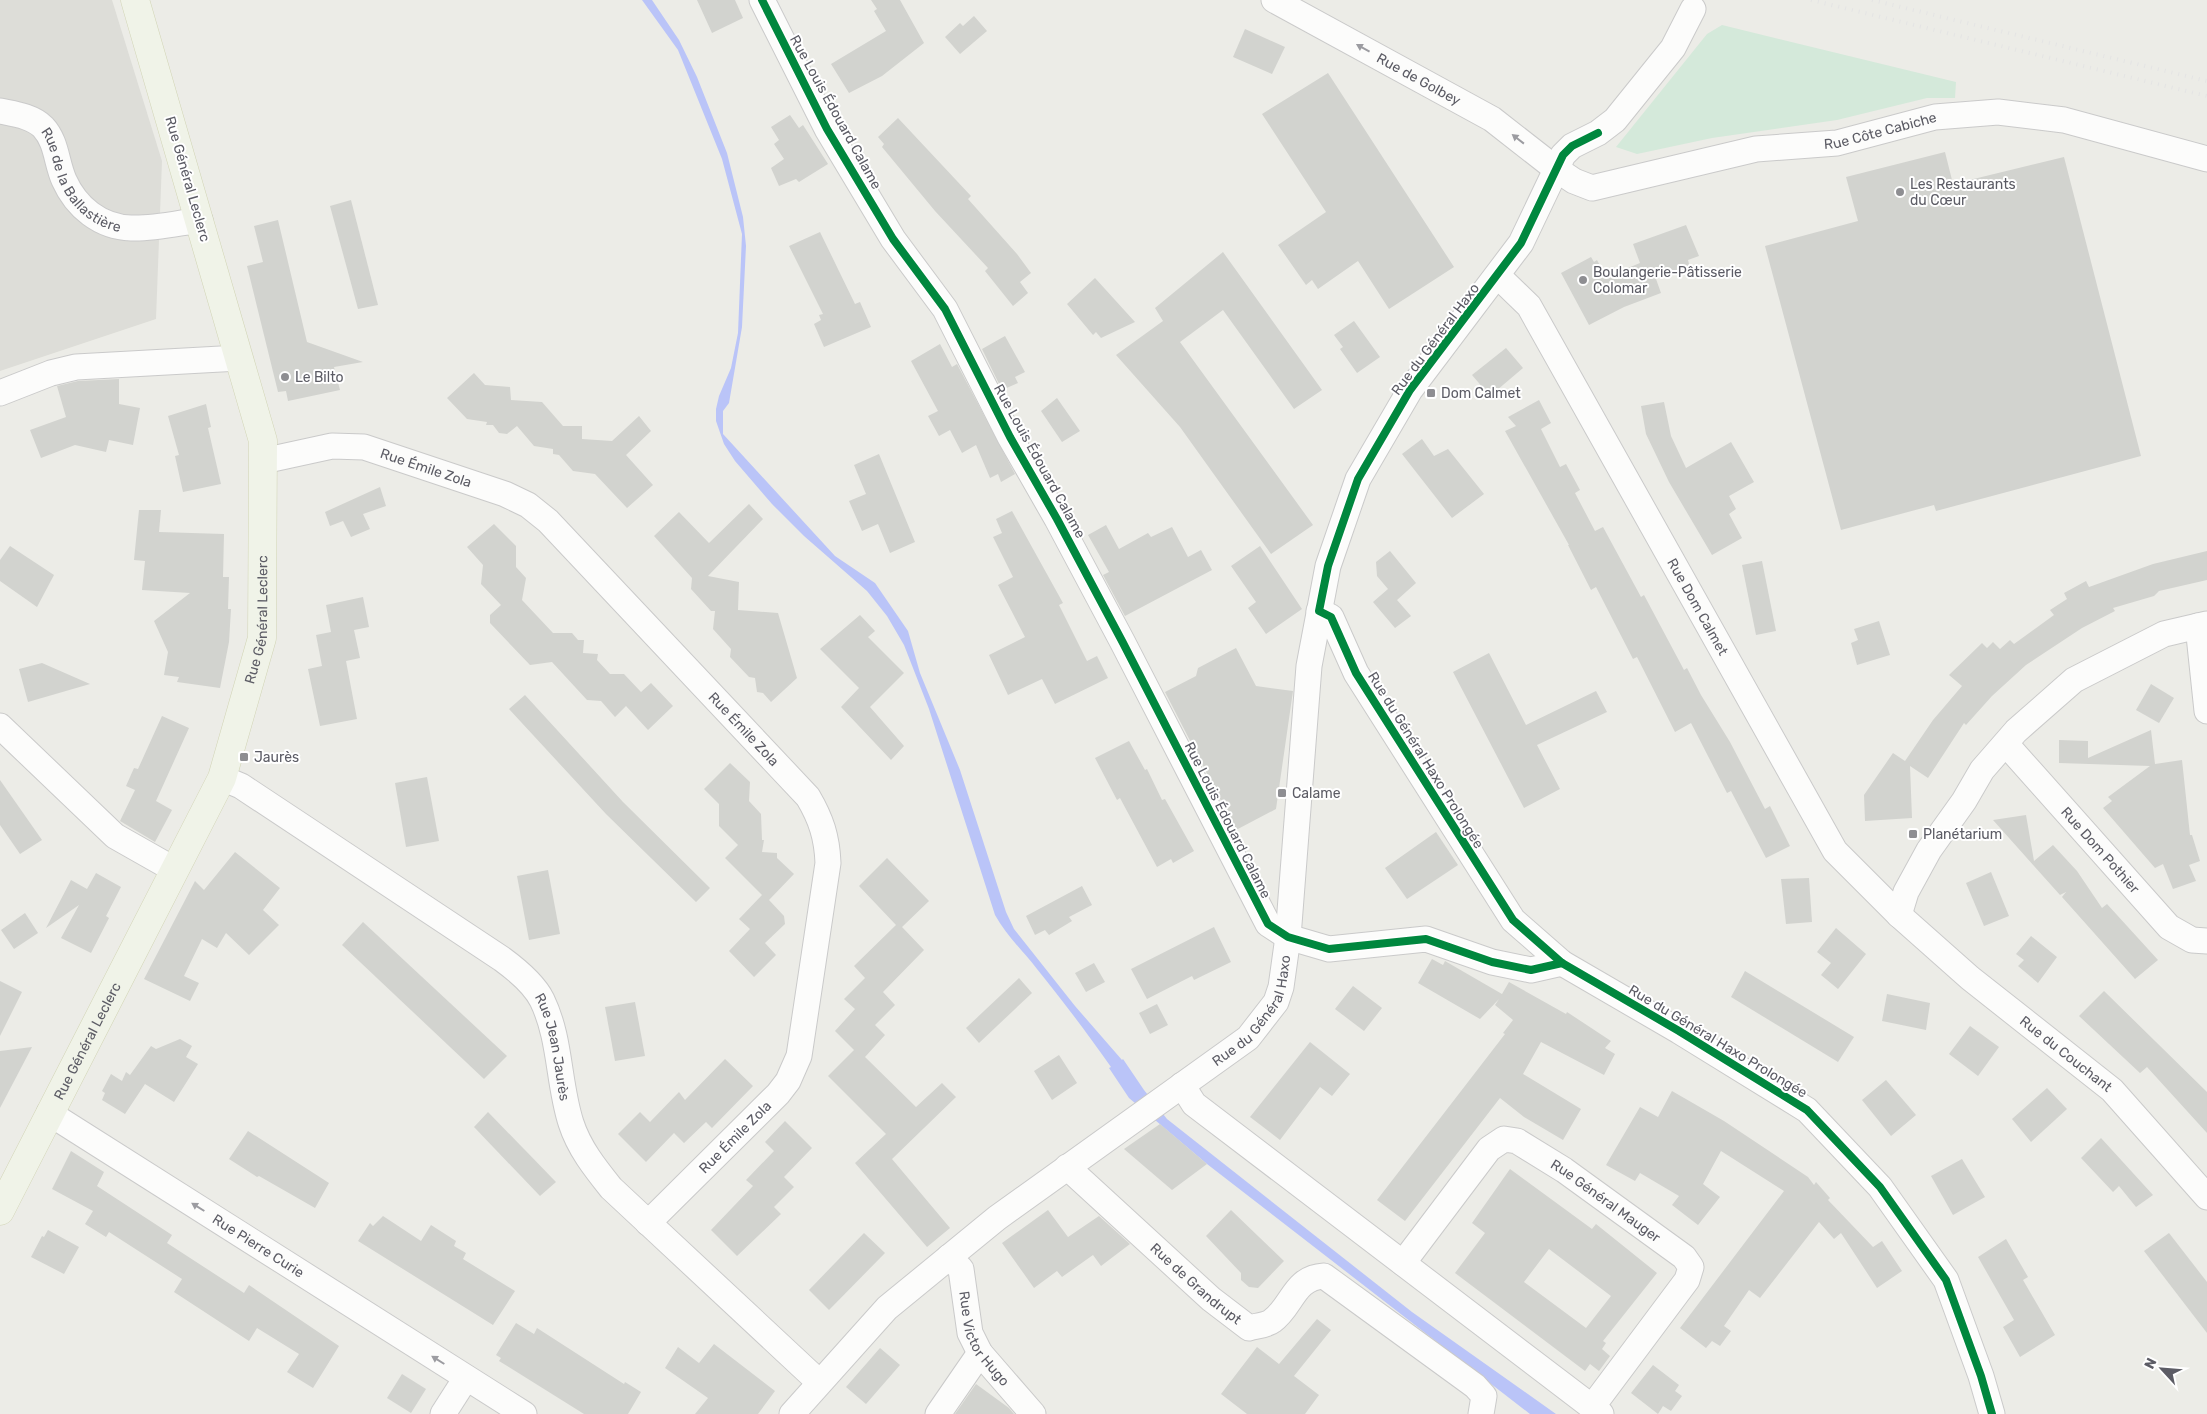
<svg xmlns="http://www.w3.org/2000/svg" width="2207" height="1414" font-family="Rubik,sans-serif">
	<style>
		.industrial { fill: #ddddd8 }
		.green { fill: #d4e9da }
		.water { fill: #bac4f8 }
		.building { fill: #d2d3cf; fill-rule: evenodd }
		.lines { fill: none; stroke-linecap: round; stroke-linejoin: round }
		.street-casing { stroke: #cacaca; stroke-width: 27 }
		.primary-casing { stroke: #d1d4b4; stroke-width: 29 }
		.street { stroke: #fcfcfb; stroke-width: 25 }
		.primary { stroke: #f0f3e8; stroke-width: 28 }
		.rail { stroke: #e4e4e4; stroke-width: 4; stroke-dasharray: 1 6; stroke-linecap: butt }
		.cycleway-casing { stroke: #fff; stroke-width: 11 }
		.cycleway { stroke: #00873e; stroke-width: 8 }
		.oneway { fill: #9c9ca1 }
		.poi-dot { fill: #8e8e92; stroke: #fff; stroke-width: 2 }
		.labels { text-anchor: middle; stroke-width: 4; stroke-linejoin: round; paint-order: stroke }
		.street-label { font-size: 14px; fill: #5c5c65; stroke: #fff }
		.poi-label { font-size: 14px; fill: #5c5c65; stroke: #fff; text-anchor: start }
	</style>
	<rect width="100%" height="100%" fill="#ecece7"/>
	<polygon class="industrial" points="0,0 112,0 162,161 156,319 0,371"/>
	<polygon class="green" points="1722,25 1956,82 1955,98 1927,98 1837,120 1712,138 1637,154 1616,147 1707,34"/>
	<path class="water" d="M642,0h10l27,40 18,37 30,76 16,64 3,29 -4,81 -13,76 -6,8v23l112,122 40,27 33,48 12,42 40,97 46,142 8,17 61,77 47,54 1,-1 21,31 23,29 245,193 144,102h-26l-323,-250 -78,-66 -20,-30 2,-1c-24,-34 -48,-66 -74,-98 -14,-18 -31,-34 -42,-54l-66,-206 -25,-64 -17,-29 -20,-25 -63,-55 -32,-32 -37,-43 -11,-17 -8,-23v-12l3,-13 12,-28 7,-35 4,-99 -20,-75 -44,-109z"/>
	<g class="building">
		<polygon points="697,0 735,0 743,18 712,33"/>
		<polygon points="871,0 900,0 924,43 882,76 849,93 831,64 886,31 874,11 877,9"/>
		<polygon points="974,16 987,31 960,54 945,37 960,23 963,26"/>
		<polygon points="1245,29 1285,47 1272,74 1233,57"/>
		<polygon points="1328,73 1454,267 1389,309 1358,261 1318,289 1312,280 1306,285 1278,245 1326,212 1262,114"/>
		<polygon points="790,115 799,128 803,125 828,164 799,182 796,179 779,186 771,168 784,159 774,144 779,140 771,127"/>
		<polygon points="898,118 971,196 968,199 1017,254 1031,273 1020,282 1028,293 1013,306 985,271 988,268 935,211 882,147 884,144 878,137"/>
		<polygon points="1945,152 1953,184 2064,157 2141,456 1936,511 1934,505 1841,530 1765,246 1858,221 1846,177"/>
		<polygon points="351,200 378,305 358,309 330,206"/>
		<polygon points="278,220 307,342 363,362 334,367 340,390 288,401 286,391 278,392 247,266 263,262 254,226"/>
		<polygon points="1686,225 1699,256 1688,260 1690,268 1656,279 1661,293 1624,307 1589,325 1561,273 1591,257 1594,262 1597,260 1606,277 1640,263 1633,244"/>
		<polygon points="820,232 855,304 860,302 871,327 824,347 814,324 821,320 819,315 823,314 789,246"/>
		<polygon points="1223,252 1322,390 1294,409 1223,310 1180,342 1313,525 1271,554 1180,427 1116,355 1163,321 1155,308"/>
		<polygon points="1095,278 1135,322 1101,338 1096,332 1093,335 1067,304"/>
		<polygon points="1354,321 1380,357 1357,373 1340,349 1343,347 1334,335"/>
		<polygon points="1005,336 1025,372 1015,377 1018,383 1002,390 982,349"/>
		<polygon points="940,344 952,367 957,364 1015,474 1001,482 998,474 990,478 976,445 962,453 950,430 939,436 928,416 938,411 911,361"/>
		<polygon points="1506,348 1523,368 1490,396 1472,375"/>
		<polygon points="474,373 485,385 510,387 511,400 542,402 563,426 582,426 582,439 612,441 639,416 651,431 626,455 653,485 627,508 595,474 573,471 559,455 553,454 553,449 534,446 517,426 507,434 499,433 493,425 486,425 487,422 467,419 447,398"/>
		<polygon points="119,379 119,404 140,408 133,445 109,440 106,452 75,445 41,458 30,430 66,417 57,386 78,381"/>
		<polygon points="1057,398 1080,431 1062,442 1041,411"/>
		<polygon points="1539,400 1551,423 1541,429 1560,467 1566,464 1580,490 1575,493 1595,531 1603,527 1641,597 1644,595 1684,670 1687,668 1701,695 1730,742 1765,809 1770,806 1790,846 1766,858 1731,791 1727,793 1691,723 1675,732 1637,657 1633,659 1596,587 1591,590 1568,545 1569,545 1505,431 1516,426 1508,417"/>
		<polygon points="1664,402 1671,436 1686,468 1731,442 1754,482 1729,496 1736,509 1729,514 1742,538 1712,555 1669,482 1646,434 1641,406"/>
		<polygon points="206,404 211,427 208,428 221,484 183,492 175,456 179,455 168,416"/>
		<polygon points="1422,439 1434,456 1448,449 1484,494 1452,518 1402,454"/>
		<polygon points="879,454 915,542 890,553 878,524 862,531 849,501 866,494 854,465"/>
		<polygon points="380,487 386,506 363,514 370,529 351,537 343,521 330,526 325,512"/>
		<polygon points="749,504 763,519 708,576 739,582 738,610 778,613 797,678 771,702 763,693 757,692 755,678 749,677 730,657 731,649 713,629 715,611 711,611 691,589 692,578 654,536 679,512 709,543"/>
		<polygon points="139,510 161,510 159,532 224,534 223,577 229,577 228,609 231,609 229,642 220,688 177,682 179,677 164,675 168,652 154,621 190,593 142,590 145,561 134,560"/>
		<polygon points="1012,511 1063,603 1059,605 1087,661 1097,656 1108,678 1055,704 1042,679 1008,695 989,655 1025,637 998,585 1013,577 993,537 1002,533 996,519"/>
		<polygon points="494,524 516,546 516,567 526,578 522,600 553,633 572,633 578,640 584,640 583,653 598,654 597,660 610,674 624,674 641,692 651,683 673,706 648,730 626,706 615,717 601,701 587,700 552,662 530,665 490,623 490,615 501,605 481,584 483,565 467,547"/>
		<polygon points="1106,525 1119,549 1148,533 1151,537 1172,527 1188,557 1201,550 1212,570 1125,616 1103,575 1109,572 1088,535"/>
		<polygon points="10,546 54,575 37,607 0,581 0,560"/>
		<polygon points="1260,546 1302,609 1266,634 1248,608 1256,602 1231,566"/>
		<polygon points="1390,551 1416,583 1397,600 1411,616 1395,628 1373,602 1388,589 1377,576 1376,562"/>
		<polygon points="2207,551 2207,580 2159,591 2154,596 2113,608 2115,611 2082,628 2026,665 1992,696 1966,725 1964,723 1928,778 1910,766 1912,818 1865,821 1864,795 1893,753 1905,761 1933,720 1962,686 1949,675 1982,643 1987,648 1993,642 2000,649 2010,640 2014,644 2054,615 2050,610 2067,599 2064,593 2086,581 2089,587 2153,564"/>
		<polygon points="1762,561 1776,631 1756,635 1742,565"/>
		<polygon points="363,597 369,627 354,630 360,658 346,661 357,719 320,726 308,669 322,666 316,635 331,632 326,605"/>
		<polygon points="860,615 875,631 868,637 904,673 870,707 904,746 891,760 841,707 859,688 820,649"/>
		<polygon points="1879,621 1890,655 1857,665 1851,643 1858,640 1854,629"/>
		<polygon points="1236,648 1256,686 1293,691 1276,809 1236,830 1165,692 1196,676 1198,668"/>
		<polygon points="1489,653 1526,725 1596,691 1607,712 1537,745 1560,789 1524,808 1453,672"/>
		<polygon points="42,663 90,684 28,702 19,669"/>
		<polygon points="2151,684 2174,698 2159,723 2136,710"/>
		<polygon points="525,695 623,802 710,888 696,902 606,814 509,709"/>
		<polygon points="162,716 189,728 156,801 172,810 155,842 120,821 135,790 126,786 134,768 138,769"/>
		<polygon points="2151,730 2155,764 2182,760 2190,835 2192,835 2200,861 2189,865 2196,881 2173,889 2163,864 2155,868 2103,808 2112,801 2108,797 2150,766 2059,763 2059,740 2088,741 2088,758"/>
		<polygon points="1129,741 1145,770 1147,769 1162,800 1165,799 1194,851 1173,863 1171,859 1157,867 1120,798 1117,800 1095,758"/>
		<polygon points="730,763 750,782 749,801 761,814 762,840 764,840 762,852 777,853 777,858 794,874 769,900 784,916 785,924 765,943 776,955 754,977 729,951 750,929 739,919 762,895 725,858 738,845 719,826 719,804 704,789"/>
		<polygon points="427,777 439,841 406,847 395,783"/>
		<polygon points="0,780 42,840 20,854 0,825"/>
		<polygon points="2026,815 2034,861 2053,845 2077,871 2102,908 2107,904 2158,960 2135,979 2062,897 2066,892 2060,895 1993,820"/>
		<polygon points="1436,832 1458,865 1407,899 1385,868"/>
		<polygon points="235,852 280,888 263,910 279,925 249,955 226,933 217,948 202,939 184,976 199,983 190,1001 144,979 195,881 204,890"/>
		<polygon points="887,858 929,901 902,927 924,950 883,992 895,1005 875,1025 885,1035 865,1057 916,1107 942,1083 956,1097 892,1159 950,1228 927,1247 855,1163 886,1134 828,1076 854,1050 835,1031 855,1009 844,999 865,978 854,966 896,925 859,886"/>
		<polygon points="548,870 560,934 529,940 517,876"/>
		<polygon points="1991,872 2009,916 1984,926 1966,883"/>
		<polygon points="96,873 121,887 106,916 109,918 91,953 61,938 79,905 46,928 71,880 87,889"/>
		<polygon points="1809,878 1812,922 1786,924 1781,879"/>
		<polygon points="1082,886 1092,905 1069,917 1072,921 1049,935 1045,930 1035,935 1026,916"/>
		<polygon points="25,913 38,933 14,949 1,930"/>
		<polygon points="363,922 507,1056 484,1079 342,945"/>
		<polygon points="1214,927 1231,962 1194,980 1192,976 1147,999 1131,969"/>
		<polygon points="1836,928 1866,954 1838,989 1821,975 1831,963 1817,952"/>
		<polygon points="2031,936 2057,957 2038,983 2018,966 2024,960 2016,954"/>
		<polygon points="1432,959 1443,965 1445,961 1502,994 1509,982 1566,1014 1567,1012 1611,1041 1605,1048 1615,1054 1604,1075 1541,1042 1523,1074 1581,1109 1563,1140 1524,1117 1500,1098 1405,1221 1377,1200 1505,1034 1503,1033 1513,1020 1495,1005 1499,999 1480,1019 1418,983"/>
		<polygon points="1094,963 1105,982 1086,992 1075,973"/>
		<polygon points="1745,971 1854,1037 1838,1062 1731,997"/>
		<polygon points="1019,978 1032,993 979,1043 966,1028"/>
		<polygon points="0,981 22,992 0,1036"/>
		<polygon points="1353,986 1382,1008 1364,1031 1335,1009"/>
		<polygon points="2104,991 2207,1092 2207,1133 2147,1067 2140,1073 2079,1016"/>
		<polygon points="1887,994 1930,1003 1926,1030 1882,1021"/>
		<polygon points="635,1002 645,1056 615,1061 605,1007"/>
		<polygon points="1157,1004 1168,1025 1150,1034 1139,1013"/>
		<polygon points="1970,1026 1999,1047 1978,1076 1949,1054"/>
		<polygon points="180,1039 192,1046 186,1057 198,1064 174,1102 145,1084 125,1114 102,1100 105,1093 102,1091 111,1074 122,1081 126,1072 130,1075 151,1046 156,1049"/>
		<polygon points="1310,1042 1350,1074 1332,1096 1320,1087 1280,1140 1250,1117"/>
		<polygon points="32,1047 0,1108 0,1051"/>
		<polygon points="1059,1055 1077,1083 1052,1100 1034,1071"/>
		<polygon points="725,1059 753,1086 712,1128 706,1122 684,1143 674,1133 646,1162 618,1134 640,1112 650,1122 679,1092 685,1100"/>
		<polygon points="1886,1080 1916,1115 1891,1136 1862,1100"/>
		<polygon points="2047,1088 2067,1109 2031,1142 2012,1119"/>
		<polygon points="1672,1091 1724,1121 1808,1177 1814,1185 1816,1182 1830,1198 1828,1200 1873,1247 1882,1241 1902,1271 1877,1288 1841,1233 1834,1239 1819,1222 1760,1298 1749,1290 1724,1326 1731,1331 1720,1346 1712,1341 1706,1348 1680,1328 1784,1191 1721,1151 1703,1184 1720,1197 1698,1225 1672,1205 1679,1196 1640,1173 1635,1181 1606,1165 1640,1107 1658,1117"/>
		<polygon points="488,1112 556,1182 540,1196 474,1127"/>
		<polygon points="785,1121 812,1148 784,1177 794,1187 774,1207 781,1214 737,1256 711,1230 753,1186 746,1180 774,1151 765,1142"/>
		<polygon points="1160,1124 1207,1164 1172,1190 1124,1149"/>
		<polygon points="248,1131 329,1183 315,1208 259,1176 257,1177 229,1159"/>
		<polygon points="2101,1138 2153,1195 2136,1207 2119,1186 2113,1192 2081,1158"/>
		<polygon points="71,1151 104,1172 97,1186 172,1235 167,1243 244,1293 249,1285 339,1346 313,1388 287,1372 299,1354 257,1328 249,1341 174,1292 182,1279 109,1232 106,1237 85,1224 93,1211 52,1189"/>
		<polygon points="1962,1159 1985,1197 1953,1215 1931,1176"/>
		<path d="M1510,1169l82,60 4,-5 61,49 -54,68 3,2 -4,6 8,7 -11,15 -9,-7 -5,7 -130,-98 30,-40 -13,-10zM1549,1249l62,47 -25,32 -62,-46z"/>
		<polygon points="1048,1210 1068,1237 1099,1216 1130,1244 1101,1266 1093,1255 1062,1277 1057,1271 1034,1288 1002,1243"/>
		<polygon points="1231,1210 1284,1261 1258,1288 1249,1287 1241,1280 1241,1273 1206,1236"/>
		<polygon points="383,1216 421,1241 431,1225 456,1241 454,1246 466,1253 463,1259 515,1291 493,1325 358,1241 370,1223 373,1226"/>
		<polygon points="48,1230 79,1247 64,1274 31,1257 42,1236 44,1237"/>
		<polygon points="864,1233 885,1253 829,1310 809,1290"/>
		<polygon points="2169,1233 2207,1282 2207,1333 2144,1251"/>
		<polygon points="2006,1239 2028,1277 2023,1280 2055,1335 2020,1357 2003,1327 2014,1320 1978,1257"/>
		<polygon points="1317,1319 1331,1330 1294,1376 1319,1395 1305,1414 1247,1414 1221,1394 1257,1347 1279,1364"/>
		<polygon points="516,1323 534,1334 537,1328 624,1384 625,1382 641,1392 628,1414 584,1414 499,1361 501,1358 496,1355"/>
		<polygon points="714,1344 775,1391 758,1414 695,1414 708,1398 665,1368 678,1347 699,1363"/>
		<polygon points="880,1348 900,1365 866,1404 846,1387"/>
		<polygon points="1653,1365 1679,1385 1675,1391 1682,1396 1671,1411 1663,1406 1658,1414 1631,1393"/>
		<polygon points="402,1374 426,1389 411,1413 387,1398"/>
		<polygon points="976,1384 1009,1408 1014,1414 955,1414"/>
	</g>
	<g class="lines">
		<g class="street-casing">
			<g id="street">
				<polyline points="762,0 827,129 893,239 945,309 1010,437 1057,519 1122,641 1268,924 1288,937 1329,949 1426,939 1492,962 1531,970 1562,963"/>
				<path id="s1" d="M1274,0l218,119 64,50 18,12 18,7 164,-39 81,-6 98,-26 63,-5 66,8 143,39"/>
				<path id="s2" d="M0,111c14,3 32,5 43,16 14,15 13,35 21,53 12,27 36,47 67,48 22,1 47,-5 69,-8"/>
				<path id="s3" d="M1498,276l31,30 306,545 64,64 71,63 142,112 95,107"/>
				<polyline points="0,393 51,373 76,367 239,358"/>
				<path id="s4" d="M263,461l69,-15 32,1 141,47 23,11 20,16 260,276c13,22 19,40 20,66l-29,193 -11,25 -10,13 -130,129"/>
				<polyline points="1319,611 1331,617 1356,673 1513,920 1562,963 1679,1031 1807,1110 1880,1187 1946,1280 1981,1376 1992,1414"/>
				<polyline points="2198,626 2207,711"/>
				<polyline points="0,726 115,836 175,870"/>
				<path id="s5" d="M2006,744l163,183 23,13 15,1"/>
				<path id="s6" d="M222,778l19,8 261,173c15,11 32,25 40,41 19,39 16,83 29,123 8,25 24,45 40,65l208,194"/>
				<polyline points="1899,915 1906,892 1929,850 1964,801 1982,770 2016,731 2074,680 2164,634 2207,624"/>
				<polyline points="1182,1085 1194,1104 1601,1414"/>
				<path id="s7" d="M49,1113l475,301"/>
				<path id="s8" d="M1067,1167l144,132 38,29c7,-2 18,-3 23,-7 21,-15 21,-43 52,-45l151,110 9,10 -3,18"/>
				<path id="s9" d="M949,1257l12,12 9,64 10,20 53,61"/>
				<path id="s10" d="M1403,1263l86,-114 15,-10 13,2 47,29 120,87 7,10 -4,13 -95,127"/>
				<polyline points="443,1414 466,1378"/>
				<path id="s11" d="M792,1414l95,-106 110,-90 251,-180 28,-36 5,-15 7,-50 21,-271 19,-100 30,-87 52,-89 111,-147 42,-88 9,-9 26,-13 17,-13 58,-72 20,-39"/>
				<polyline points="938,1414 980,1353"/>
			</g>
		</g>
		<g class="primary-casing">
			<g id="primary">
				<path id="s12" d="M0,1211l222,-433 40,-140 1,-197 -128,-441"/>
			</g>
		</g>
		<use href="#street" class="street"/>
		<use href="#primary" class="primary"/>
		<g class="rail">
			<polyline points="1811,0 2207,96"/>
			<polyline points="1872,0 2207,81"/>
		</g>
		<g class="cycleway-casing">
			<g id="cycleway">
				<polyline points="762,0 827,129 893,239 945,309 1010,437 1057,519 1122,641 1268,924 1288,937 1329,949 1426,939 1492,962 1531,970 1562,963"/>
				<polyline points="1598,133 1572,146 1563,155 1521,243 1410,390 1358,479 1328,566 1319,611 1331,617 1356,673 1513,920 1562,963 1679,1031 1807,1110 1880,1187 1946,1280 1981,1376 1992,1414"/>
			</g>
		</g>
		<use href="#cycleway" class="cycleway"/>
	</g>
	<defs><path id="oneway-solid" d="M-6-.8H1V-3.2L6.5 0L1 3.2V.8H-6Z" transform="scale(1.25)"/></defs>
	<g class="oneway">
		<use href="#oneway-solid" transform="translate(1363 48) rotate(-151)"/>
		<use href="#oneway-solid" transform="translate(1518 139) rotate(-142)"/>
		<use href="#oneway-solid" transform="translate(198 1207) rotate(-148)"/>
		<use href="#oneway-solid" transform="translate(438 1360) rotate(-148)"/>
	</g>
	<g class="poi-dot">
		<circle cx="1900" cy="192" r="5"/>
		<circle cx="1583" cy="280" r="5"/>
		<circle cx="285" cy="377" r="5"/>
		<rect x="1426" y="388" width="10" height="10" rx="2.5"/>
		<rect x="239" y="752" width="10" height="10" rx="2.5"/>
		<rect x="1277" y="788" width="10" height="10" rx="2.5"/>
		<rect x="1908" y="829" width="10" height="10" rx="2.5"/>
	</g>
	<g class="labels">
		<g class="street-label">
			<text dy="5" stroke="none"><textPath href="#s1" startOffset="165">Rue de Golbey</textPath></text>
			<text transform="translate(836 112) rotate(61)" y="5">Rue Louis Édouard Calame</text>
			<text dy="5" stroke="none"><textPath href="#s1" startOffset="665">Rue Côte Cabiche</textPath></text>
			<text dy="5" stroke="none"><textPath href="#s2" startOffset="115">Rue de la Ballastière</textPath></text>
			<text transform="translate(188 179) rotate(74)" y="5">Rue Général Leclerc</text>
			<text transform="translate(1435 339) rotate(-53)" y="5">Rue du Général Haxo</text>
			<text transform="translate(1040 461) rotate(61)" y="5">Rue Louis Édouard Calame</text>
			<text dy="5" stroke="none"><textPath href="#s4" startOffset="168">Rue Émile Zola</textPath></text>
			<text dy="5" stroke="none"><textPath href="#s3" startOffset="388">Rue Dom Calmet</textPath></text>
			<text dy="5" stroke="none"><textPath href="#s12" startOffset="650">Rue Général Leclerc</textPath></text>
			<text dy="5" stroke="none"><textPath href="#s4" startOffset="588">Rue Émile Zola</textPath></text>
			<text transform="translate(1426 760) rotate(58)" y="5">Rue du Général Haxo Prolongée</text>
			<text transform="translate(1228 820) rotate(63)" y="5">Rue Louis Édouard Calame</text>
			<text dy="5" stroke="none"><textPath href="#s5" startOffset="142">Rue Dom Pothier</textPath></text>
			<text dy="5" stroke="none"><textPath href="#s11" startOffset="619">Rue du Général Haxo</textPath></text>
			<text dy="5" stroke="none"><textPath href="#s12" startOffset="191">Rue Général Leclerc</textPath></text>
			<text transform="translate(1718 1041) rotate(31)" y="5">Rue du Général Haxo Prolongée</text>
			<text dy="5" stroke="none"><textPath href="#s6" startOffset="440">Rue Jean Jaurès</textPath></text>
			<text dy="5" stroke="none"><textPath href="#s3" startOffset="976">Rue du Couchant</textPath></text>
			<text transform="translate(735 1137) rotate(-45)" y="5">Rue Émile Zola</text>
			<text dy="5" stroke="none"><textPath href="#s10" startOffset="281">Rue Général Mauger</textPath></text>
			<text dy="5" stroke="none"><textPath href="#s7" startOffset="248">Rue Pierre Curie</textPath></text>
			<text dy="5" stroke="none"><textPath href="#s8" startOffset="174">Rue de Grandrupt</textPath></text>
			<text dy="5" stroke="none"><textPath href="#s9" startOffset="92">Rue Victor Hugo</textPath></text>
		</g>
		<g class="poi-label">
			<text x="1910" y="189">Les Restaurants<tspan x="1910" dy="16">du Cœur</tspan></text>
			<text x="1593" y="277">Boulangerie-Pâtisserie<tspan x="1593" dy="16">Colomar</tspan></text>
			<text x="295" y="382">Le Bilto</text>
			<text x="1441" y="398">Dom Calmet</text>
			<text x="254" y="762">Jaurès</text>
			<text x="1292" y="798">Calame</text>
			<text x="1923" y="839">Planétarium</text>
		</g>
	</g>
	<g transform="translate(2162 1369) rotate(296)" stroke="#ffffff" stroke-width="4" paint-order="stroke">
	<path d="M0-4L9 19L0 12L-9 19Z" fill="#5c5c65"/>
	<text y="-8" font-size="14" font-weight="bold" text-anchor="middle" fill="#5c5c65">N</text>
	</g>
</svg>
